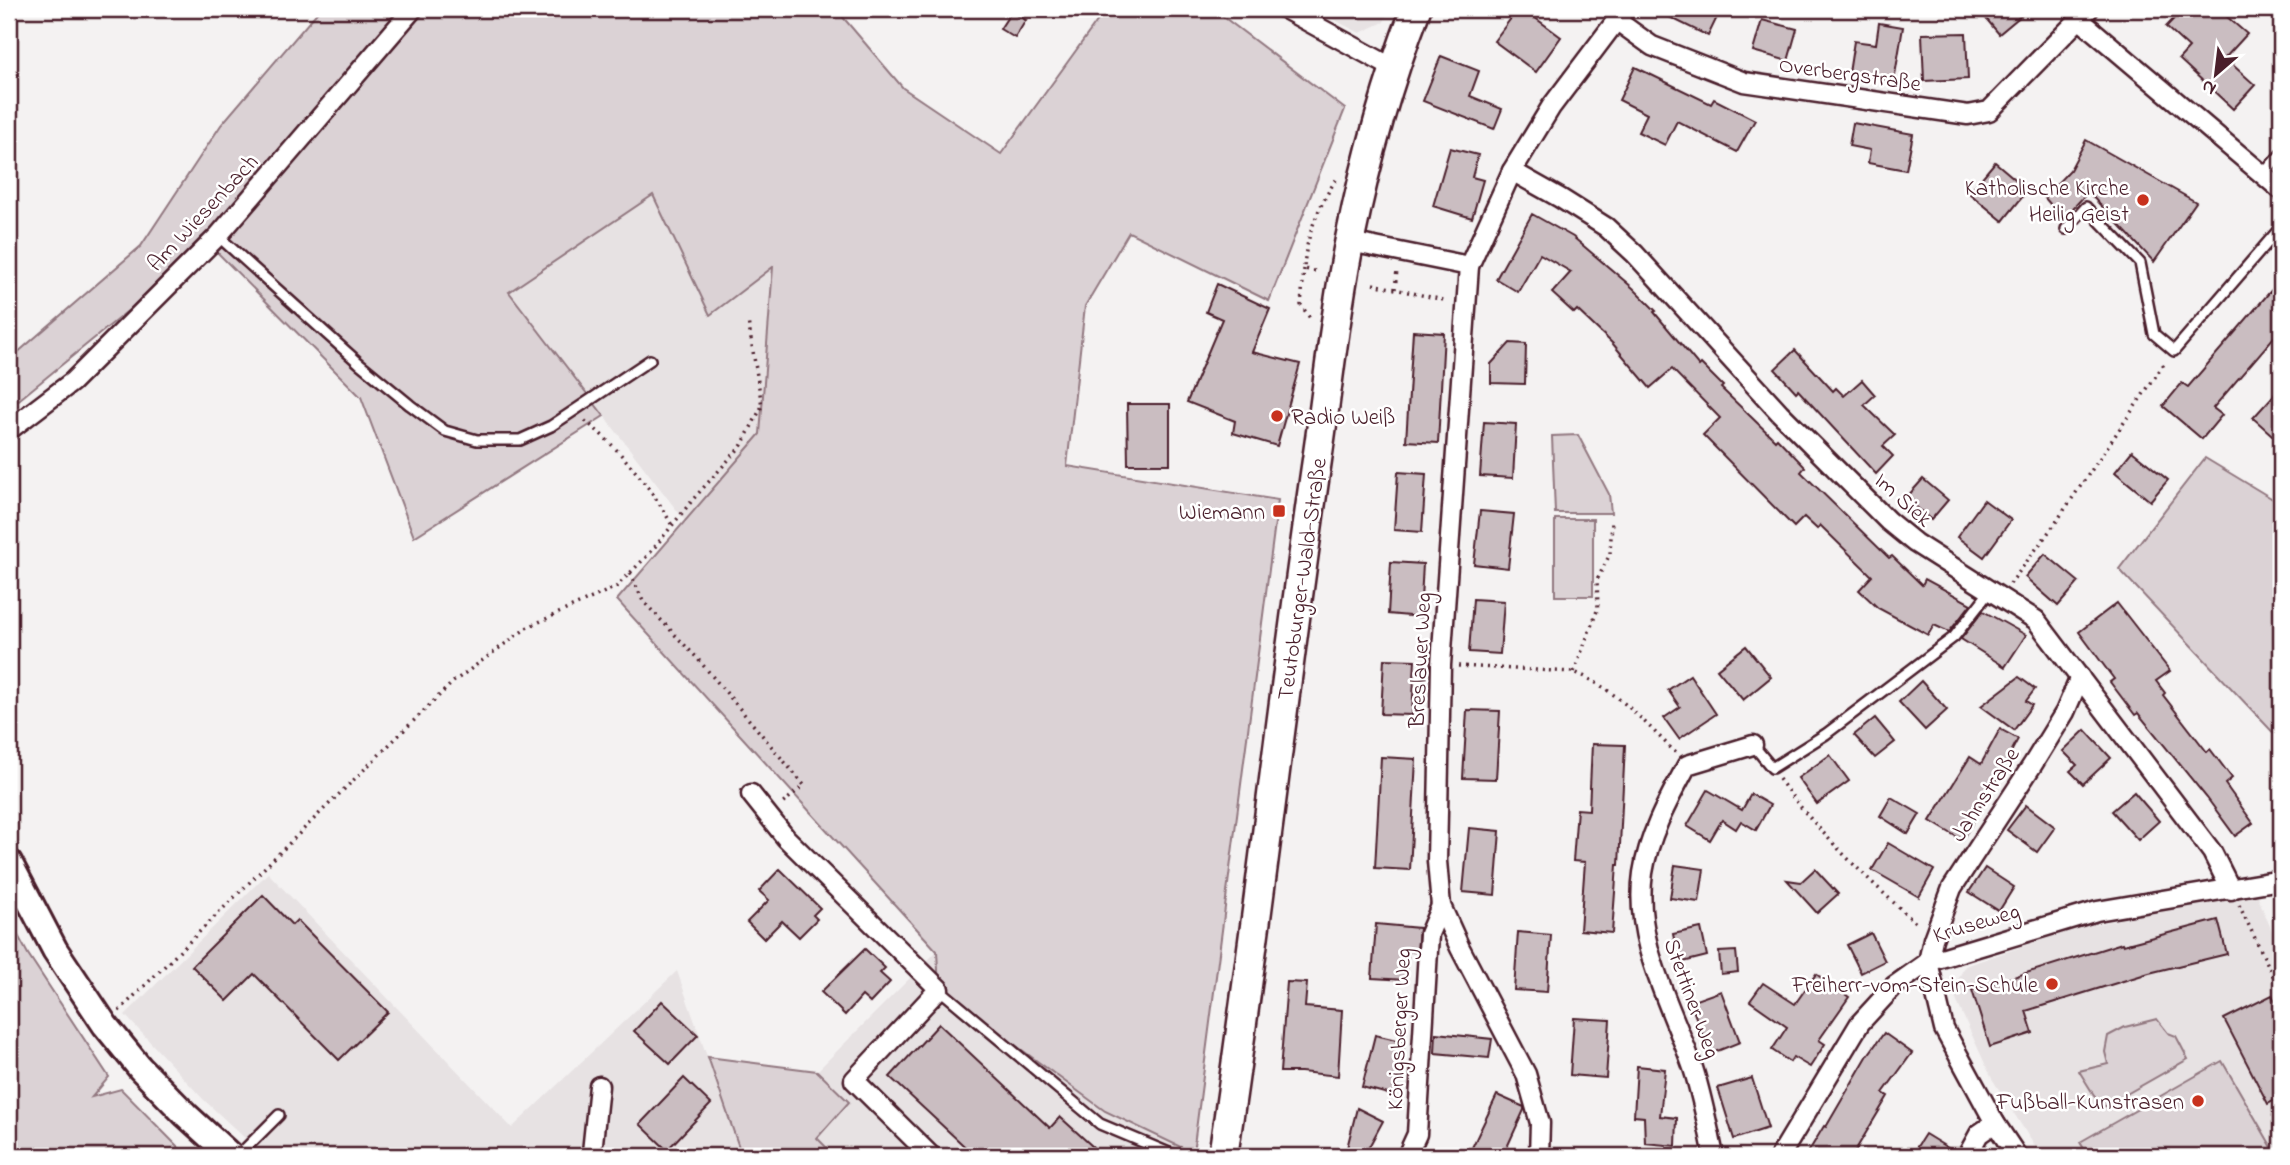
<svg xmlns="http://www.w3.org/2000/svg" width="2290" height="1165" font-family="'Indie Flower',sans-serif">
	<style>
		.built { fill: #e7e2e3 }
		.green { fill: #dbd2d5; stroke: #927880; stroke-width: 2 }
		.building { fill: #cabdc1; stroke: #4a1f2b; stroke-width: 2 }
		.lines { fill: none; stroke-linecap: round; stroke-linejoin: round }
		.lane-casing { stroke: #4a1f2b; stroke-width: 14 }
		.street-casing { stroke: #4a1f2b; stroke-width: 23 }
		.secondary-casing { stroke: #4a1f2b; stroke-width: 30 }
		.primary-casing { stroke: #4a1f2b; stroke-width: 33 }
		.path { stroke: #4a1f2b; stroke-width: 3.5; stroke-dasharray: 2 5; stroke-linecap: butt }
		.lane { stroke: #fff; stroke-width: 9 }
		.street { stroke: #fff; stroke-width: 18 }
		.secondary { stroke: #fff; stroke-width: 24 }
		.primary { stroke: #fff; stroke-width: 28 }
		.poi-dot { fill: #c8321e; stroke: #fff; stroke-width: 2.5 }
		.labels { text-anchor: middle; stroke-width: 5; stroke-linejoin: round; paint-order: stroke }
		.street-label { font-size: 23px; fill: #4a1f2b; stroke: #fff }
		.poi-label { font-size: 23px; fill: #4a1f2b; stroke: #fff; text-anchor: end }
	</style>
	<rect width="100%" height="100%" fill="#f4f2f2"/>
	<filter id="ink" filterUnits="userSpaceOnUse"><feTurbulence type="fractalNoise" baseFrequency=".0143" numOctaves="2"/><feDisplacementMap in="SourceGraphic" scale="14" xChannelSelector="R" yChannelSelector="G"/><feConvolveMatrix kernelMatrix="1 2 1 2 8 2 1 2 1" color-interpolation-filters="sRGB"/></filter>
	<g filter="url(#ink)">
		<g class="built">
			<polygon points="1313,9 1389,9 1384,22 1360,33"/>
			<polygon points="653,195 710,315 773,267 760,434 685,521 509,292"/>
			<polygon points="268,873 512,1128 677,971 742,1156 264,1156 203,1099 125,1015"/>
			<polygon points="2255,890 2281,953 2281,1156 2041,1156 1991,1077 1952,991 1965,966 2074,929"/>
			<polygon points="937,951 1105,1111 1193,1153 1192,1156 835,1156 816,1139 849,1102 817,1071"/>
		</g>
		<g class="green">
			<polygon points="320,9 836,9 903,88 1001,154 1106,9 1213,9 1345,109 1269,301 1129,232 1085,306 1067,466 1278,500 1193,1153 1105,1111 939,989 937,951 617,600 760,434 773,267 710,315 653,195 509,292 604,416 414,537 361,397 202,237 130,309 9,408 9,360 141,246 221,125"/>
			<polygon points="1578,435 1609,494 1611,513 1555,513 1552,436"/>
			<polygon points="2205,458 2281,504 2281,741 2119,569"/>
			<rect x="1555" y="519" width="38" height="77"/>
			<polygon points="9,919 28,954 109,1077 92,1097 121,1089 182,1151 121,1156 9,1156"/>
			<polygon points="2157,1019 2168,1033 2176,1036 2188,1059 2102,1108 2079,1071 2108,1064 2105,1052 2108,1036 2125,1027"/>
			<polygon points="708,1057 817,1071 849,1102 817,1138 835,1156 742,1156"/>
			<polygon points="2222,1061 2277,1156 2088,1156 2080,1142"/>
		</g>
		<g class="building">
			<polygon points="1518,9 1523,9 1561,37 1536,72 1494,41"/>
			<polygon points="1653,9 1721,9 1708,36"/>
			<polygon points="1978,9 2029,9 1999,34"/>
			<polygon points="2183,9 2218,9 2247,34 2225,58 2255,85 2233,109 2179,59 2189,48 2166,27"/>
			<polygon points="1011,12 1026,20 1015,38 1000,29"/>
			<polygon points="1762,20 1797,29 1788,61 1753,51"/>
			<polygon points="1879,23 1903,27 1894,81 1849,73 1854,41 1876,44"/>
			<polygon points="1966,33 1968,79 1924,81 1922,34"/>
			<polygon points="1441,56 1479,71 1470,96 1502,109 1494,129 1423,101"/>
			<polygon points="1635,67 1711,104 1714,99 1755,120 1737,152 1677,121 1665,145 1638,132 1647,114 1619,100"/>
			<polygon points="1853,123 1913,134 1906,170 1868,163 1870,150 1849,146"/>
			<polygon points="2086,140 2196,202 2154,262 2088,192 2063,219 2044,197 2070,170"/>
			<polygon points="1450,148 1478,155 1472,177 1483,180 1472,218 1433,206"/>
			<polygon points="1995,162 2028,190 2003,221 1969,193"/>
			<polygon points="1532,214 1573,237 1633,288 1656,311 1654,312 1699,366 1701,364 1723,386 1721,388 1775,440 1777,438 1805,467 1801,472 1889,558 1892,556 1922,585 1925,579 1971,604 1949,632 1934,625 1928,635 1878,608 1859,590 1872,576 1820,525 1817,529 1804,517 1794,527 1703,435 1720,418 1672,369 1650,388 1613,344 1577,310 1574,313 1552,293 1571,272 1540,254 1518,292 1496,279"/>
			<polygon points="2281,279 2281,329 2213,408 2222,415 2202,439 2163,406 2182,383 2188,387"/>
			<polygon points="1217,284 1270,309 1252,352 1300,364 1277,446 1233,433 1235,421 1187,402 1222,319 1206,312"/>
			<polygon points="1413,331 1444,333 1438,443 1406,441"/>
			<polygon points="1510,343 1526,344 1525,384 1491,383 1491,364"/>
			<polygon points="1795,350 1833,391 1836,388 1844,396 1862,380 1875,395 1864,405 1895,435 1883,446 1893,456 1876,474 1798,390 1796,392 1775,369"/>
			<polygon points="2281,387 2281,443 2253,418"/>
			<polygon points="1127,404 1170,404 1170,464 1128,464"/>
			<polygon points="1484,422 1516,424 1513,478 1480,476"/>
			<polygon points="2132,451 2168,480 2150,501 2115,472"/>
			<polygon points="1398,472 1426,474 1422,532 1394,530"/>
			<polygon points="1923,479 1948,500 1931,520 1906,498"/>
			<polygon points="1984,500 2011,520 1984,557 1957,537"/>
			<polygon points="1480,511 1514,514 1508,568 1474,564"/>
			<polygon points="2045,554 2079,582 2058,606 2025,577"/>
			<polygon points="1391,562 1423,564 1420,617 1388,614"/>
			<polygon points="1473,599 1504,601 1500,654 1469,652"/>
			<polygon points="2117,603 2170,671 2156,681 2165,693 2163,695 2207,752 2210,749 2232,778 2225,784 2253,823 2235,836 2207,798 2138,713 2135,715 2110,682 2114,679 2079,632"/>
			<polygon points="1983,611 2026,635 2005,667 1961,639"/>
			<polygon points="1746,646 1771,677 1743,700 1717,669"/>
			<polygon points="1384,659 1415,660 1412,715 1381,714"/>
			<polygon points="1690,675 1716,714 1679,739 1664,718 1680,707 1668,690"/>
			<polygon points="2019,677 2035,689 2026,701 2032,705 2014,730 1981,706"/>
			<polygon points="1921,681 1947,710 1925,730 1899,702"/>
			<polygon points="1467,710 1500,711 1496,779 1463,778"/>
			<polygon points="1875,718 1895,742 1875,758 1854,735"/>
			<polygon points="2000,729 2018,739 1999,775 2000,776 1974,816 1976,817 1962,840 1930,821 1970,757 1981,764"/>
			<polygon points="2085,730 2111,758 2083,784 2070,771 2077,765 2063,751"/>
			<polygon points="1592,744 1625,745 1619,865 1617,865 1612,933 1580,930 1585,862 1573,861 1577,809 1589,810"/>
			<polygon points="1830,755 1849,781 1817,804 1798,778"/>
			<polygon points="1381,757 1416,759 1410,870 1375,868"/>
			<polygon points="1708,790 1742,810 1751,794 1770,805 1756,830 1741,821 1736,829 1722,820 1710,840 1687,826"/>
			<polygon points="2134,792 2159,821 2138,840 2112,811"/>
			<polygon points="1891,797 1920,814 1908,834 1880,816"/>
			<polygon points="2026,805 2055,827 2037,852 2007,830"/>
			<polygon points="1469,828 1500,831 1495,895 1463,892"/>
			<polygon points="1888,843 1934,870 1919,897 1872,870"/>
			<polygon points="1675,865 1704,869 1699,902 1670,898"/>
			<polygon points="1985,868 2014,887 1999,911 1969,892"/>
			<polygon points="780,869 820,908 813,915 817,919 799,937 782,921 764,939 747,922 769,900 759,891"/>
			<polygon points="1815,869 1838,894 1817,913 1787,880 1801,882"/>
			<polygon points="263,895 292,925 297,920 388,1012 339,1060 254,974 227,1001 192,966"/>
			<polygon points="2218,920 2227,954 2149,973 2026,1011 2033,1033 1990,1047 1972,990 2122,943 2123,945"/>
			<polygon points="1376,924 1419,928 1417,952 1408,951 1406,980 1372,978"/>
			<polygon points="1701,928 1707,956 1679,963 1673,934"/>
			<polygon points="1518,932 1551,935 1547,992 1514,990"/>
			<polygon points="1871,933 1885,961 1861,973 1847,945"/>
			<polygon points="865,949 885,968 880,973 890,982 870,1003 862,996 845,1015 821,992"/>
			<polygon points="1736,951 1738,972 1721,974 1719,952"/>
			<polygon points="1816,974 1849,997 1819,1040 1825,1044 1810,1067 1793,1057 1790,1062 1772,1050 1787,1027 1750,1001 1763,983 1795,1004"/>
			<polygon points="1287,982 1307,983 1305,1007 1342,1010 1338,1076 1301,1072 1280,1072"/>
			<polygon points="1721,991 1740,1042 1710,1054 1690,1002"/>
			<polygon points="2272,995 2281,1013 2281,1097 2268,1104 2224,1019"/>
			<polygon points="662,1001 698,1035 670,1064 634,1031"/>
			<polygon points="1574,1018 1610,1020 1606,1078 1570,1075"/>
			<polygon points="939,1024 1050,1128 1060,1117 1103,1156 975,1156 890,1077"/>
			<polygon points="1436,1033 1492,1039 1489,1058 1435,1053"/>
			<polygon points="1884,1033 1912,1053 1883,1093 1888,1096 1852,1156 1806,1156 1824,1126 1826,1127 1868,1055"/>
			<polygon points="1375,1035 1405,1042 1392,1095 1362,1087"/>
			<polygon points="1637,1066 1665,1069 1660,1116 1677,1118 1676,1146 1645,1143 1644,1117 1634,1116"/>
			<polygon points="684,1078 711,1104 667,1150 640,1124"/>
			<polygon points="1752,1078 1768,1128 1734,1139 1718,1088"/>
			<polygon points="1497,1095 1524,1107 1524,1110 1503,1156 1468,1156"/>
			<polygon points="1357,1108 1383,1121 1364,1156 1345,1156"/>
			<polygon points="1925,1134 1956,1153 1956,1156 1911,1156"/>
		</g>
		<g class="lines">
			<g class="lane-casing">
				<g id="lane">
					<polyline points="1308,22 1315,9"/>
					<polyline points="2263,174 2281,154"/>
					<polyline points="2066,229 2086,207 2140,263 2154,334 2174,351 2281,227"/>
					<polyline points="218,236 359,363 410,405 445,431 477,440 520,440 551,426 650,360"/>
					<polyline points="1753,745 1772,768 1826,734 1954,637 1990,591"/>
					<polyline points="939,989 1100,1124 1176,1156"/>
					<polyline points="238,1156 279,1115"/>
				</g>
			</g>
			<g class="street-casing">
				<g id="street">
					<polyline points="1285,9 1393,68"/>
					<polyline points="2079,19 2281,190"/>
					<polyline points="1616,20 1652,46 1744,82 1968,115 1989,111 2089,9"/>
					<polyline points="1512,171 1560,198 1606,227 1635,254 1780,413 1888,521 1915,543 2036,620 2212,852 2231,890"/>
					<polyline points="1350,242 1469,266 1441,665 1437,861 1441,906 1460,948 1526,1074 1540,1123 1539,1156"/>
					<polyline points="1469,266 1512,171 1551,107 1625,9"/>
					<polyline points="9,430 72,382 218,236 413,9"/>
					<polyline points="751,794 786,838 939,989 854,1080 931,1156"/>
					<polyline points="594,1156 592,1152 599,1086"/>
					<polyline points="1407,1156 1417,1134 1429,934 1441,906"/>
					<path d="M1714,1156c-6,-29 -12,-60 -21,-88 -22,-64 -60,-126 -50,-195 6,-39 26,-74 44,-108l66,-20"/>
					<polyline points="1780,1156 1860,1023 1894,986 1928,962 2097,911 2281,880"/>
					<polyline points="1967,1156 1979,1134 1995,1123"/>
					<polyline points="2017,1156 1995,1123 1944,1029 1928,962 1933,939 1952,888 2033,764 2065,712 2080,677"/>
				</g>
			</g>
			<g class="secondary-casing">
				<polyline id="secondary" points="9,862 55,950 105,1025 140,1068 186,1115 231,1156"/>
			</g>
			<g class="primary-casing">
				<path id="primary" d="M1223,1156c35,-232 60,-465 94,-696 11,-74 18,-148 33,-221 16,-79 37,-155 66,-230"/>
			</g>
			<g class="path">
				<polyline points="1304,269 1301,305 1312,321"/>
				<path d="M1315,271l-11,-2c1,-31 16,-67 34,-92"/>
				<polyline points="1373,284 1448,301"/>
				<polyline points="1395,289 1397,270"/>
				<path d="M585,421c29,21 72,73 87,105"/>
				<polyline points="630,573 643,601 697,658 804,785 781,805"/>
				<polyline points="2010,584 2054,525 2166,361"/>
				<path d="M1458,666l116,6c41,16 71,51 102,81"/>
				<polyline points="1574,672 1598,608 1597,580 1610,554 1612,521"/>
				<path d="M1779,779c40,55 89,100 139,146"/>
				<polyline points="2239,905 2281,992"/>
				<polyline points="119,1011 453,682 528,627 616,587 650,553 695,497 742,445 762,406 748,321"/>
			</g>
			<use href="#lane" class="lane"/>
			<use href="#street" class="street"/>
			<use href="#secondary" class="secondary"/>
			<use href="#primary" class="primary"/>
		</g>
	</g>
	<g class="poi-dot">
		<circle cx="2143" cy="200" r="7"/>
		<circle cx="1277" cy="416" r="7"/>
		<rect x="1272" y="504" width="14" height="14" rx="3.5"/>
		<circle cx="2052" cy="984" r="7"/>
		<circle cx="2198" cy="1101" r="7"/>
	</g>
	<g class="labels">
		<g class="street-label">
			<text transform="translate(1850 73) rotate(8)" y="8">Overbergstraße</text>
			<text transform="translate(202 212) rotate(-47)" y="8">Am Wiesenbach</text>
			<text transform="translate(1904 499) rotate(42)" y="8">Im Siek</text>
			<text transform="translate(1301 579) rotate(-82)" y="8">Teutoburger-Wald-Straße</text>
			<text transform="translate(1419 660) rotate(-87)" y="8">Breslauer Weg</text>
			<text transform="translate(1984 794) rotate(-57)" y="8">Jahnstraße</text>
			<text transform="translate(1976 922) rotate(-17)" y="8">Kruseweg</text>
			<text transform="translate(1693 998) rotate(70)" y="8">Stettiner Weg</text>
			<text transform="translate(1398 1029) rotate(-87)" y="8">Königsberger Weg</text>
		</g>
		<g class="poi-label">
			<text x="2129" y="195">Katholische Kirche<tspan x="2129" dy="26">Heilig Geist</tspan></text>
			<text x="1291" y="424" text-anchor="start">Radio Weiß</text>
			<text x="1265" y="519">Wiemann</text>
			<text x="2038" y="992">Freiherr-vom-Stein-Schule</text>
			<text x="2184" y="1109">Fußball-Kunstrasen</text>
		</g>
	</g>
	<rect width="2290" height="1165" fill="none" stroke="#fff" stroke-width="35"/>
	<rect x="18" y="18" width="2255" height="1130" fill="none" stroke="#4a1f2b" stroke-width="2.5" filter="url(#ink)"/>
	<g transform="translate(2216 74) rotate(208)" stroke="#ffffff" stroke-width="5" paint-order="stroke">
	<path d="M0-5L12 26L0 18L-12 26Z" fill="#4a1f2b"/>
	<text y="-10" font-size="19" font-weight="bold" text-anchor="middle" fill="#4a1f2b">N</text>
	</g>
</svg>
